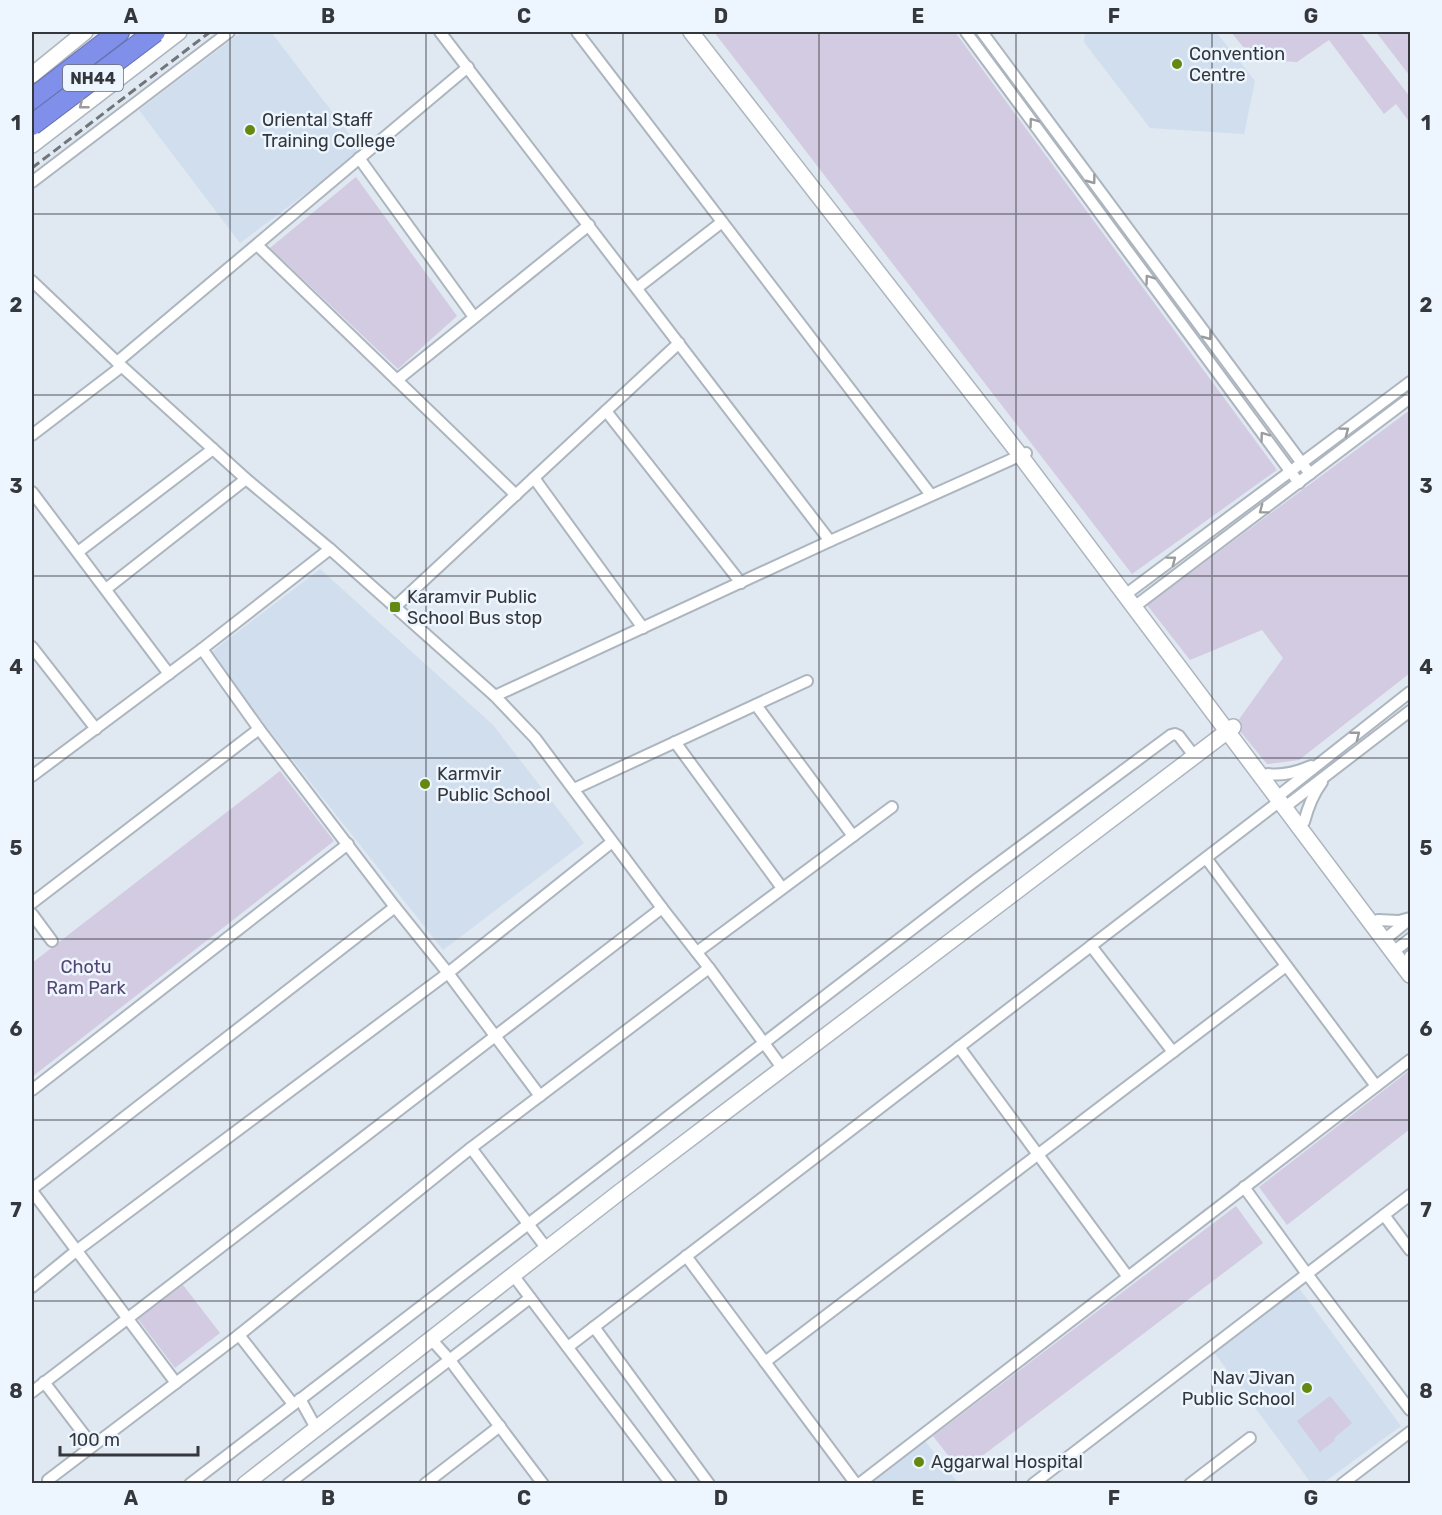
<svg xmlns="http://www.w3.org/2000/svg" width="1442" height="1515" font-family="Rubik,sans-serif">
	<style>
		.built { fill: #d0deed }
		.green { fill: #d2cbe1 }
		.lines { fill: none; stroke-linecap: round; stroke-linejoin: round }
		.street-casing { stroke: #adb5be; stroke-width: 14 }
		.secondary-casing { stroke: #adb5be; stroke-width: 18 }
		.highway-casing { stroke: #6570ac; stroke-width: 22 }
		.street { stroke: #fff; stroke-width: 10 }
		.secondary { stroke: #fff; stroke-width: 15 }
		.highway { stroke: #808fe9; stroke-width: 20 }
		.rail { stroke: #70757b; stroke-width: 3; stroke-dasharray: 9 4.5; stroke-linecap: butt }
		.highway-bridge-casing { stroke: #6570ac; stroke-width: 22; stroke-linecap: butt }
		.highway-bridge { stroke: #808fe9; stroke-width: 20 }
		.oneway { stroke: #9a9b9d }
		.grid { fill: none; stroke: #34373b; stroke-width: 1.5; stroke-opacity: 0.55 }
		.poi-dot { fill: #638911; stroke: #edf5fe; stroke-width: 2 }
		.labels { text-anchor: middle; stroke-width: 5; stroke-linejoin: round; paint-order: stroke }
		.shield { fill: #edf5fe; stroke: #6c7076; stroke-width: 1.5 }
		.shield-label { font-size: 16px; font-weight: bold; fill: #34373b }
		.poi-label { font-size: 18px; fill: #34373b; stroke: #edf5fe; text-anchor: start }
		.park-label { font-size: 18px; fill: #554571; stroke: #edf5fe }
		.neatline { fill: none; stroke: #34373b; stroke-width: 2 }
		.grid-label { font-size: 20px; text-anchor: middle; font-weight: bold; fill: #34373b }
	</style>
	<rect width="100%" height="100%" fill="#e0e8f1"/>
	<g class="built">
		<polygon points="242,32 271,32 362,151 240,243 139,110"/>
		<polygon points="1085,32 1216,32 1255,81 1244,134 1150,128 1084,42"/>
		<polygon points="320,569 493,725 584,843 443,950 209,654"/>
		<polygon points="1299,1288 1401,1426 1323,1483 1311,1483 1213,1351"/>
		<polygon points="925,1441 958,1483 868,1484"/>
	</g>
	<g class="green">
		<polygon points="714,32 955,32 1277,470 1132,574"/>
		<polygon points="1231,32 1360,32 1410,97 1410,123 1396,104 1384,114 1329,40 1297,62 1253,59"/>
		<polygon points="1376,32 1410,32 1410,76"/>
		<polygon points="356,177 457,316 398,369 270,248"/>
		<polygon points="1410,410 1410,673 1299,760 1267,764 1235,725 1283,658 1262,630 1190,660 1147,605"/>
		<polygon points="280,771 334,841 32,1077 32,963"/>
		<polygon points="1410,1070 1410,1129 1287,1225 1259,1187"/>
		<polygon points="1236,1206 1263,1243 961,1472 933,1436"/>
		<polygon points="183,1285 220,1333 175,1368 138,1319"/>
		<polygon points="1330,1396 1352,1423 1334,1438 1335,1440 1320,1452 1297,1421"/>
	</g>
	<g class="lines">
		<g class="street-casing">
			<g id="street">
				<polyline points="440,32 830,541"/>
				<polyline points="577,32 931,495"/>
				<polyline points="966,32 1299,483"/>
				<polyline points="982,32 1310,474"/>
				<polyline points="359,158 474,317"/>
				<polyline points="32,182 229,32"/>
				<polyline points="257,245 516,495"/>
				<polyline points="32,281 117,362 246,479 330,549 495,696 535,738 662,908 709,968 783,1069"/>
				<polyline points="637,288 722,222"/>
				<polyline points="117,362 468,67"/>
				<polyline points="397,380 589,225"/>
				<polyline points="606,411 741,583"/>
				<polyline points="32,435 121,367"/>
				<polyline points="534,478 643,628"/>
				<polyline points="32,492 169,674"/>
				<polyline points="78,552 213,449"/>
				<polyline points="106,589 246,479"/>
				<polyline points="1125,595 1410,382"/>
				<polyline points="395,607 679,343"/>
				<polyline points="1134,607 1410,398"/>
				<polyline points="32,647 96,729"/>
				<polyline points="202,649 259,729 395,907 448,973 540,1096"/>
				<polyline points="495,696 830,541 1026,453"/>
				<polyline points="756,705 853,836"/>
				<polyline points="675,742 782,888"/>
				<path d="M1268,774c16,2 29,-2 43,-8"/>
				<polyline points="32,776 202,649 330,549"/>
				<polyline points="574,789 807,681"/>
				<polyline points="1277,797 1410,692"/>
				<polyline points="1285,807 1410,711"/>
				<path d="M1304,822c4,-15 9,-28 18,-40"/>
				<polyline points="1206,858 1376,1086"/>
				<polyline points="32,903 259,729"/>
				<polyline points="32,914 52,941"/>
				<polyline points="1378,920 1399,921 1410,918"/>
				<polyline points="1384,940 1410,919"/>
				<polyline points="1091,946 1173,1052"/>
				<polyline points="697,952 892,807"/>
				<polyline points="1393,952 1410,939"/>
				<polyline points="1409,961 1410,956"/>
				<polyline points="959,1047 1128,1277"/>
				<polyline points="32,1090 348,844"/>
				<polyline points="471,1148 547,1249"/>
				<polyline points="1244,1187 1307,1274 1410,1410"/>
				<polyline points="32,1189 395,907"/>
				<polyline points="32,1191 176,1383"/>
				<polyline points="1384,1215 1410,1250"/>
				<polyline points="686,1256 856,1484"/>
				<polyline points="513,1275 671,1484"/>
				<polyline points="32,1287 76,1251 448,973 612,842"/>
				<polyline points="594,1327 709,1484"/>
				<polyline points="239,1335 293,1404"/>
				<polyline points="431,1339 449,1359 543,1484"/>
				<polyline points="568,1347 1280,801"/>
				<polyline points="765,1362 1286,966"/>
				<polyline points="44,1382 92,1445"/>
				<polyline points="32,1392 662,908"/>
				<polyline points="300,1399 316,1428"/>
				<polyline points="48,1480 239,1335 471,1148 709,968"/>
				<polyline points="190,1484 976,880 1171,735 1175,734 1179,736 1195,757"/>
				<polyline points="288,1484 530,1298"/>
				<polyline points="425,1484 500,1426"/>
				<polyline points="859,1484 1410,1060"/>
				<polyline points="1033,1484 1410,1195"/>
				<polyline points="1190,1484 1250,1438"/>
				<polyline points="1342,1484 1410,1432"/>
			</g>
		</g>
		<g class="secondary-casing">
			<g id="secondary">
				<polyline points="691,32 1020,455 1410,975"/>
				<polyline points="32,75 85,32"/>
				<polyline points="32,145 179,32"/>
				<polyline points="245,1484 621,1191 1233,727"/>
			</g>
		</g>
		<g class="highway-casing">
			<polyline id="highway" points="32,99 119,32"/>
		</g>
		<use href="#street" class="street"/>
		<use href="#secondary" class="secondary"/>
		<use href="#highway" class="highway"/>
		<polyline class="rail" points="32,168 210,32"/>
		<g class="highway-bridge-casing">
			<polyline id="highway-bridge" points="32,125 155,32"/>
		</g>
		<use href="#highway-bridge" class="highway-bridge"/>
	</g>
	<defs><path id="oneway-chevron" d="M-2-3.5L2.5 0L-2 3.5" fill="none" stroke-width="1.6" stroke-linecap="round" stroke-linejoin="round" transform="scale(1.5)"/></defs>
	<g class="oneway">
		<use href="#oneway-chevron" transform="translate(83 105) rotate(142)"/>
		<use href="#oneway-chevron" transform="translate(1033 122) rotate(-126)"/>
		<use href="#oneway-chevron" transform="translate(1092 180) rotate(53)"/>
		<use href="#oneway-chevron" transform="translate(1149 279) rotate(-126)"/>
		<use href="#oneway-chevron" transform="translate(1208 336) rotate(53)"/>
		<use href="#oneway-chevron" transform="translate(1345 431) rotate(-37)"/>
		<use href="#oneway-chevron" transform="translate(1264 436) rotate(-126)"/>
		<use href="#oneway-chevron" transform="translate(1263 510) rotate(143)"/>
		<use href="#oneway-chevron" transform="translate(1172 560) rotate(-37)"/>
		<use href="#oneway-chevron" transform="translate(1356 735) rotate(-38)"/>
	</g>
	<path class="grid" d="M230,32v1452M426,32v1452M623,32v1452M819,32v1452M1016,32v1452M1212,32v1452M32,214h1378M32,395h1378M32,576h1378M32,758h1378M32,939h1378M32,1120h1378M32,1301h1378"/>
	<g class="poi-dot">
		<circle cx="1177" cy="64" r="6"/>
		<circle cx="250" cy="130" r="6"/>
		<rect x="389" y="601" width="12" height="12" rx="3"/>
		<circle cx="425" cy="784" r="6"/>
		<circle cx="1307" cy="1388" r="6"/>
		<circle cx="919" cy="1462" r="6"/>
	</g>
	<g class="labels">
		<rect class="shield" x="63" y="65" width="60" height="26" rx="4.5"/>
		<g class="shield-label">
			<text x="93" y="84">NH44</text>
		</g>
		<g class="poi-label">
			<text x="1189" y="60">Convention<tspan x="1189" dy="21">Centre</tspan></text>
			<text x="262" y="126">Oriental Staff<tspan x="262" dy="21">Training College</tspan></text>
			<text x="407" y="603">Karamvir Public<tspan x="407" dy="21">School Bus stop</tspan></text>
			<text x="437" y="780">Karmvir<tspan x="437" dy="21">Public School</tspan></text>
			<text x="1295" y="1384" text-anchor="end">Nav Jivan<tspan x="1295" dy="21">Public School</tspan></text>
			<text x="931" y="1468">Aggarwal Hospital</text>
		</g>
		<g class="park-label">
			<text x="86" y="973">Chotu<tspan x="86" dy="21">Ram Park</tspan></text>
		</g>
	</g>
	<rect width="1442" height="1515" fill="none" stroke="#edf5fe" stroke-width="66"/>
	<path d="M60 1446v9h138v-9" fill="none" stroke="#34373b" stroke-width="3"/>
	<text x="69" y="1446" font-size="18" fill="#34373b" stroke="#edf5fe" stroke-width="4.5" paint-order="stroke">100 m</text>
	<rect x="33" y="33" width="1376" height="1449" class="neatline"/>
	<g class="grid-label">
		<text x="131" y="23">A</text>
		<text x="328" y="23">B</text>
		<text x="524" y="23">C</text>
		<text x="721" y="23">D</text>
		<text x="918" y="23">E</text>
		<text x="1114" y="23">F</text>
		<text x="1311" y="23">G</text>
		<text x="16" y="130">1</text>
		<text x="1426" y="130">1</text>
		<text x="16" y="312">2</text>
		<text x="1426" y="312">2</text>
		<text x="16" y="493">3</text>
		<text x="1426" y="493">3</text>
		<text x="16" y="674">4</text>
		<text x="1426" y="674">4</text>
		<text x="16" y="855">5</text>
		<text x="1426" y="855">5</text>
		<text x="16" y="1036">6</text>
		<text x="1426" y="1036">6</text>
		<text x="16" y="1217">7</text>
		<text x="1426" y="1217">7</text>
		<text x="16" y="1398">8</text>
		<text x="1426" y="1398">8</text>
		<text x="131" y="1505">A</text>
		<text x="328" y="1505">B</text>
		<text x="524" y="1505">C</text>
		<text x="721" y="1505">D</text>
		<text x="918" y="1505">E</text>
		<text x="1114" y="1505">F</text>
		<text x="1311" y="1505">G</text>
	</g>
</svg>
